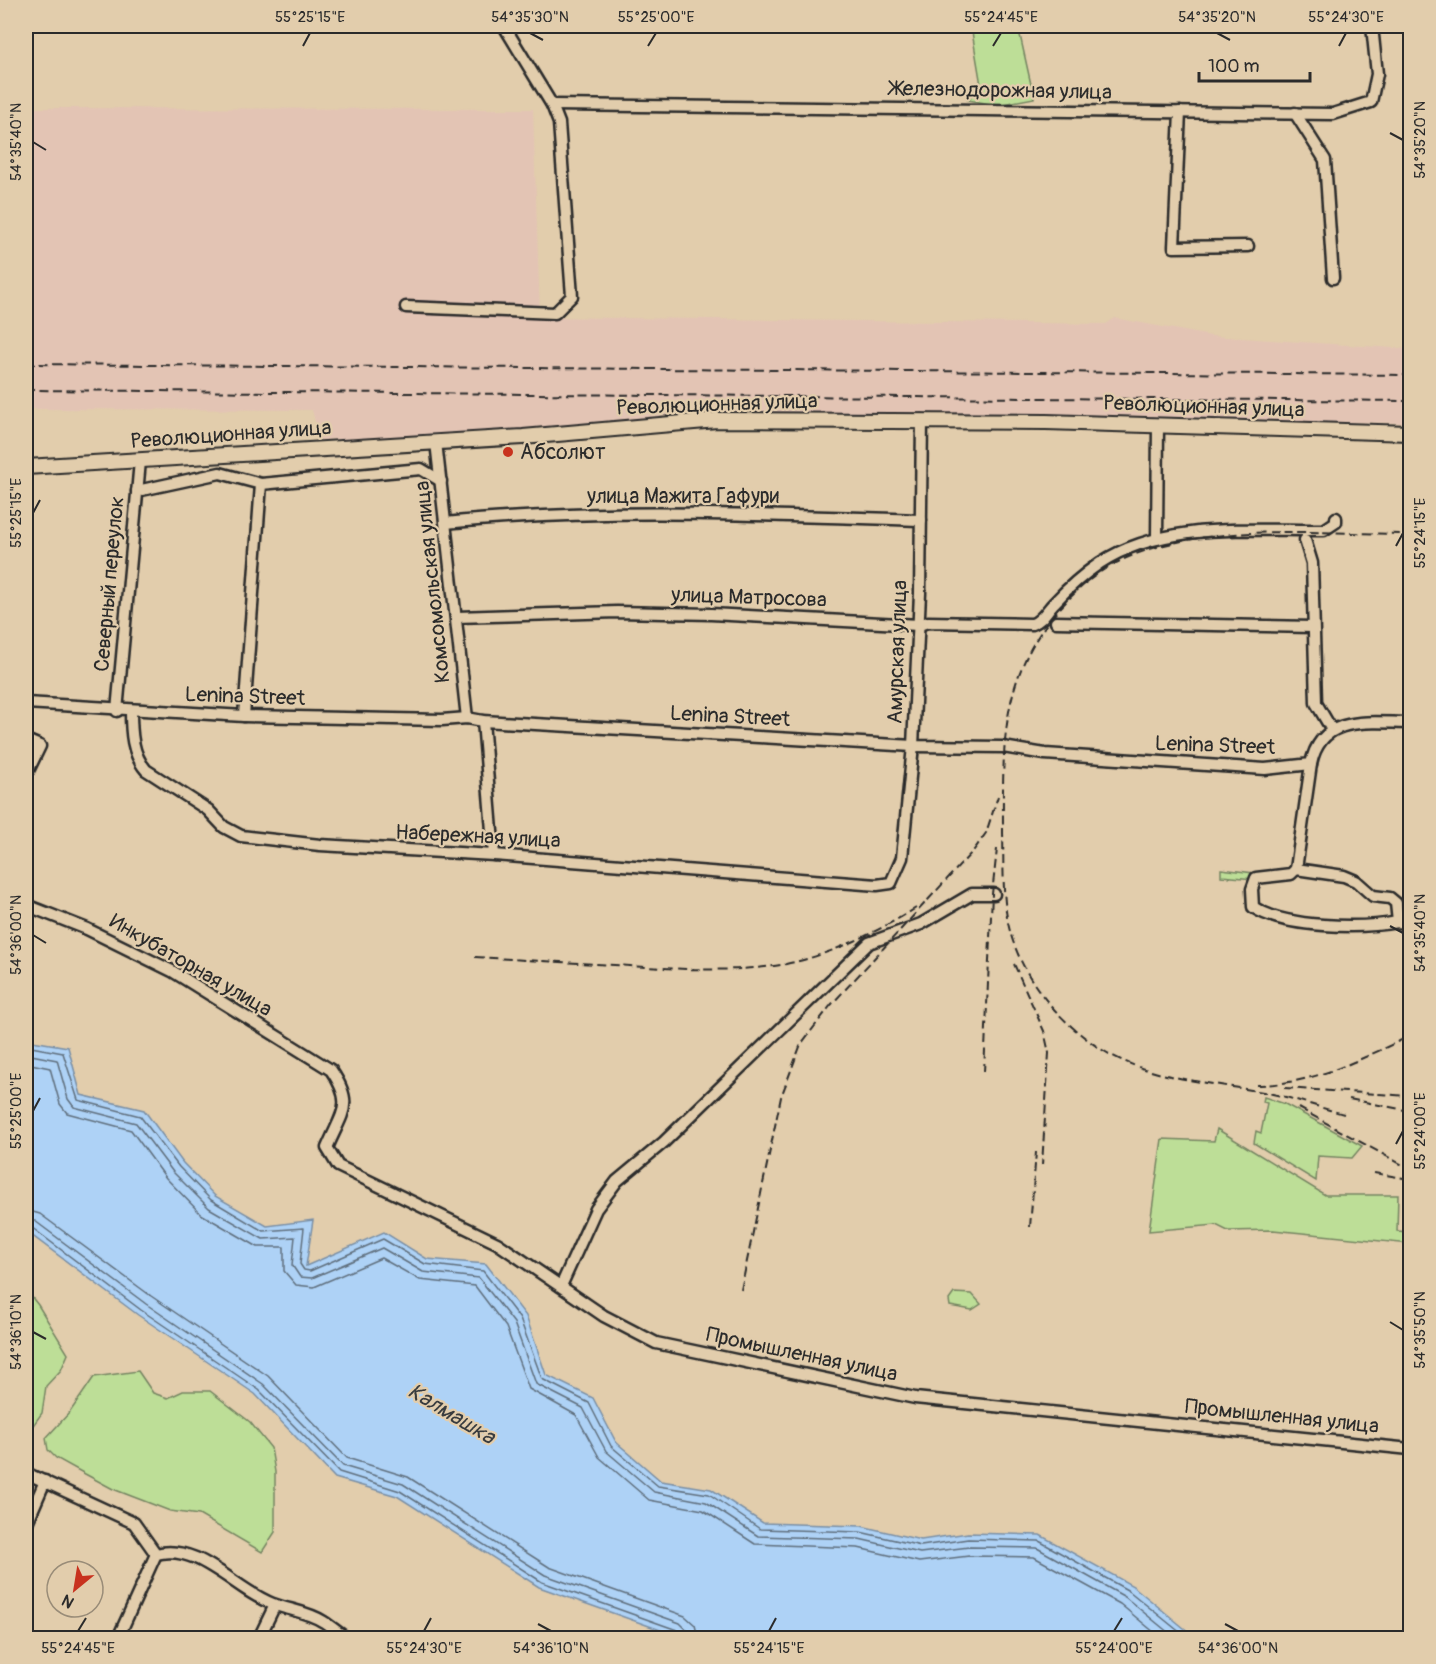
<svg xmlns="http://www.w3.org/2000/svg" width="1436" height="1664" font-family="Pangolin,sans-serif">
	<style>
		.built { fill: #e3c4b4 }
		.green { fill: #bdde97; stroke: #748461; stroke-width: 1.5 }
		.water { fill: #aed2f6; stroke: #7a8fa5; stroke-width: 1.5 }
		.lines { fill: none; stroke-linecap: round; stroke-linejoin: round }
		.shore { stroke: #5f6e7c; stroke-width: 1.5 }
		.minor-casing { stroke: #2b2b2b; stroke-width: 15 }
		.major-casing { stroke: #2b2b2b; stroke-width: 18 }
		.minor { stroke: #e2cdac; stroke-width: 10 }
		.major { stroke: #e2cdac; stroke-width: 14 }
		.rail { stroke: #2b2b2b; stroke-width: 2; stroke-dasharray: 9 4.5; stroke-linecap: butt }
		.ticks { fill: none; stroke: #2b2b2b; stroke-width: 2 }
		.poi-dot { fill: #c8321e; stroke: #e2cdac; stroke-width: 2 }
		.labels { text-anchor: middle; stroke-width: 4.5; stroke-linejoin: round; paint-order: stroke }
		.street-label { font-size: 21px; fill: #2b2b2b; stroke: #e2cdac }
		.poi-label { font-size: 21px; fill: #2b2b2b; stroke: #e2cdac; text-anchor: start }
		.water-label { font-size: 22px; font-style: italic; fill: #383c3f; stroke: #e2cdac }
		.neatline { fill: none; stroke: #2b2b2b; stroke-width: 2 }
		.ticks-label { font-size: 15px; text-anchor: middle; fill: #2b2b2b }
	</style>
	<rect width="100%" height="100%" fill="#e2cdac"/>
	<filter id="ink" filterUnits="userSpaceOnUse"><feTurbulence type="fractalNoise" baseFrequency=".0167" numOctaves="2"/><feDisplacementMap in="SourceGraphic" scale="12" xChannelSelector="R" yChannelSelector="G"/><feConvolveMatrix kernelMatrix="1 2 1 2 8 2 1 2 1" color-interpolation-filters="sRGB"/></filter>
	<g filter="url(#ink)">
		<polygon class="built" points="26,108 533,109 540,317 1106,324 1115,318 1211,336 1410,349 1410,423 674,414 537,431 320,440 312,410 26,409"/>
		<g class="green">
			<polygon points="971,26 1018,26 1034,98 997,105 968,100 981,85"/>
			<polygon points="1221,869 1254,873 1254,879 1221,876"/>
			<polygon points="1264,1097 1285,1104 1362,1146 1352,1158 1318,1156 1316,1181 1254,1143 1256,1131 1261,1133 1267,1103 1263,1102"/>
			<polygon points="1217,1129 1325,1195 1398,1195 1397,1231 1410,1232 1410,1244 1273,1230 1228,1231 1216,1225 1149,1231 1162,1139 1214,1141"/>
			<polygon points="26,1290 38,1305 68,1354 61,1370 46,1386 42,1413 26,1435"/>
			<polygon points="954,1293 972,1294 981,1304 972,1310 950,1306 949,1300"/>
			<polygon points="138,1371 153,1393 168,1398 183,1391 210,1391 250,1422 271,1448 275,1472 275,1532 262,1552 199,1515 170,1511 113,1489 85,1474 56,1458 48,1450 46,1438 70,1412 94,1377"/>
		</g>
		<polygon class="water" points="26,1040 68,1047 81,1095 144,1110 183,1163 215,1196 267,1226 313,1220 306,1266 384,1232 427,1259 486,1264 526,1316 546,1375 593,1398 616,1442 661,1481 711,1489 763,1523 861,1526 921,1540 968,1533 1040,1535 1133,1586 1196,1638 683,1638 539,1587 397,1496 335,1478 255,1394 138,1315 26,1231"/>
		<g class="lines">
			<g class="shore">
				<polyline points="26,1046 63,1053 78,1100 140,1116 179,1167 211,1200 263,1231 304,1228 300,1264 304,1270 310,1271 383,1239 425,1264 483,1271 520,1319 542,1379 589,1403 611,1446 658,1486 709,1494 760,1529 860,1532 921,1546 968,1539 1039,1541 1129,1591 1187,1638"/>
				<polyline points="26,1054 57,1060 68,1099 74,1107 136,1123 173,1172 209,1208 263,1239 295,1237 292,1265 300,1277 312,1278 382,1248 423,1272 479,1278 514,1323 536,1384 583,1408 606,1451 654,1492 706,1502 758,1536 859,1539 920,1553 969,1547 1037,1548 1125,1597 1175,1638"/>
				<polyline points="26,1063 50,1068 60,1104 67,1113 131,1130 166,1178 201,1214 258,1247 284,1247 284,1271 296,1285 314,1287 381,1258 420,1280 475,1286 506,1327 529,1389 576,1415 599,1457 649,1500 703,1510 755,1544 858,1548 919,1562 969,1556 1034,1557 1120,1604 1161,1638"/>
				<polyline points="26,1210 40,1214 151,1296 268,1376 347,1458 408,1477 549,1567 685,1616 695,1625 698,1638"/>
				<polyline points="26,1219 35,1221 146,1304 263,1384 343,1466 403,1484 545,1575 680,1623 687,1630 689,1638"/>
				<polyline points="26,1226 31,1227 141,1310 259,1390 339,1472 400,1491 542,1582 677,1630 681,1638"/>
			</g>
			<g class="minor-casing">
				<g id="minor">
					<polyline points="552,105 1333,114 1371,102 1377,74 1372,26"/>
					<polyline points="1180,112 1174,247 1248,246"/>
					<polyline points="1295,113 1325,160 1333,278"/>
					<polyline points="406,307 555,313 572,296 559,123 552,105 504,26"/>
					<polyline points="436,442 467,718"/>
					<polyline points="137,491 220,473 261,484 421,469 441,481"/>
					<path d="M446,523c157,-16 317,-8 475,-3"/>
					<polyline points="1157,539 1158,425"/>
					<polyline points="1305,540 1312,563 1316,703 1332,730"/>
					<path d="M457,617l160,-5 94,2 208,11 9,-3 104,2c10,-3 15,-14 22,-21 13,-14 30,-29 46,-40 64,-42 151,-32 224,-33l12,-8v-4"/>
					<polyline points="1056,622 1313,627"/>
					<path d="M26,703l218,13 198,4 25,-2 16,3 430,25 90,1 42,7 220,15 46,-5c10,-51 60,-41 99,-41"/>
					<polyline points="117,711 140,461"/>
					<path d="M131,711c0,21 1,43 15,59l62,40 16,17 17,9 79,9 174,10 383,30 14,-2 11,-25 11,-112 7,-153 2,-173"/>
					<polyline points="244,716 261,484"/>
					<polyline points="483,721 494,855"/>
					<polyline points="26,740 40,746 26,775"/>
					<polyline points="1311,764 1296,869 1344,876 1356,881 1373,896 1390,898 1396,903 1398,922 1410,924"/>
					<path d="M1296,869l-5,5 -35,4 -4,11 1,18c31,21 108,22 145,15"/>
					<path d="M26,905l61,24 85,42 159,99c24,35 11,42 -4,78l11,18 159,77 107,73 52,27 259,55 495,51"/>
					<polyline points="561,1286 596,1209 617,1181 664,1142 869,943 921,924 972,894 994,894"/>
					<polyline points="26,1473 134,1523 156,1554"/>
					<polyline points="26,1525 45,1481"/>
					<path d="M156,1554c43,-12 80,37 117,50 16,6 36,8 51,18 8,5 15,12 23,16"/>
					<polyline points="118,1638 156,1554"/>
					<polyline points="259,1638 275,1605"/>
				</g>
			</g>
			<g class="major-casing">
				<polyline id="major" points="26,467 523,437 717,420 1046,422 1410,433"/>
			</g>
			<use href="#minor" class="minor"/>
			<use href="#major" class="major"/>
			<g class="rail">
				<polyline points="26,364 1410,375"/>
				<polyline points="26,390 1410,401"/>
				<path d="M475,957c51,3 103,6 155,9 52,3 104,7 156,-2 45,-9 91,-32 130,-56"/>
				<polyline points="1014,964 1044,1031 1049,1053 1042,1165"/>
				<polyline points="984,1072 992,894 997,849"/>
				<path d="M1256,1085c56,0 105,-26 154,-49"/>
				<polyline points="1284,1088 1410,1096"/>
				<polyline points="1349,1099 1410,1111"/>
				<polyline points="1299,1108 1410,1169"/>
				<path d="M1344,1114c-27,-7 -53,-17 -81,-22 -59,-11 -125,-13 -175,-52 -33,-25 -60,-57 -74,-96 -13,-35 -10,-75 -11,-111 0,-86 -4,-159 58,-226 16,-17 35,-35 57,-45 82,-41 201,-28 292,-28"/>
				<polyline points="1374,1173 1410,1179"/>
				<polyline points="1030,1227 1036,1152"/>
				<polyline points="741,1290 781,1097 801,1044 831,1005 974,850 986,833 998,796"/>
			</g>
		</g>
	</g>
	<path class="ticks" d="M530,33l13,7M1217,33l13,7M303,46l7,-13M648,46l8,-13M993,46l8,-13M1339,46l7,-13M1390,133l13,7M33,142l13,8M33,513l7,-13M1396,546l7,-13M1390,926l13,7M33,935l13,8M33,1111l7,-13M1396,1144l7,-13M1390,1322l13,8M33,1332l13,7M538,1624l13,7M1225,1624l13,7M78,1631l8,-13M424,1631l7,-13M769,1631l7,-13M1114,1631l8,-13"/>
	<circle class="poi-dot" cx="508" cy="452" r="6"/>
	<g class="labels">
		<g class="street-label">
			<text transform="translate(1001 90) rotate(1)" y="7">Железнодорожная улица</text>
			<text transform="translate(717 404) rotate(-2)" y="7">Революционная улица</text>
			<text transform="translate(1204 406) rotate(2)" y="7">Революционная улица</text>
			<text transform="translate(231 434) rotate(-4)" y="7">Революционная улица</text>
			<text x="683" y="503">улица Мажита Гафури</text>
			<text transform="translate(432 582) rotate(-96)" y="7">Комсомольская улица</text>
			<text transform="translate(109 584) rotate(-85)" y="7">Северный переулок</text>
			<text transform="translate(749 597) rotate(2)" y="7">улица Матросова</text>
			<text transform="translate(897 652) rotate(-88)" y="7">Амурская улица</text>
			<text transform="translate(245 696) rotate(2)" y="7">Lenina Street</text>
			<text transform="translate(730 716) rotate(3)" y="7">Lenina Street</text>
			<text transform="translate(1215 745) rotate(2)" y="7">Lenina Street</text>
			<text transform="translate(478 836) rotate(3)" y="7">Набережная улица</text>
			<text transform="translate(191 965) rotate(30)" y="7">Инкубаторная улица</text>
			<text transform="translate(802 1354) rotate(12)" y="7">Промышленная улица</text>
			<text transform="translate(1282 1416) rotate(6)" y="7">Промышленная улица</text>
		</g>
		<g class="poi-label">
			<text x="520" y="459">Абсолют</text>
		</g>
		<g class="water-label">
			<text transform="translate(452 1413) rotate(31)" y="8">Калмашка</text>
		</g>
	</g>
	<rect width="1436" height="1664" fill="none" stroke="#e2cdac" stroke-width="66"/>
	<g transform="translate(75 1589) rotate(210)"><circle r="28" fill="#e2cdac" stroke="#998c78" stroke-width="1.5"/>
	<path d="M0-4.5L10 22L0 15L-10 22Z" fill="#c8321e"/>
	<text y="-9" font-size="16" font-weight="bold" text-anchor="middle" fill="#2b2b2b">N</text>
	</g>
	<path d="M1199 72v9h111v-9" fill="none" stroke="#2b2b2b" stroke-width="3"/>
	<text x="1208" y="72" font-size="18" fill="#2b2b2b" stroke="#e2cdac" stroke-width="4.5" paint-order="stroke">100 m</text>
	<rect x="33" y="33" width="1370" height="1598" class="neatline"/>
	<g class="ticks-label">
		<text x="310" y="22">55°25'15"E</text>
		<text x="530" y="22">54°35'30"N</text>
		<text x="656" y="22">55°25'00"E</text>
		<text x="1001" y="22">55°24'45"E</text>
		<text x="1217" y="22">54°35'20"N</text>
		<text x="1346" y="22">55°24'30"E</text>
		<text transform="translate(1420 140) rotate(-90)" y="5">54°35'20"N</text>
		<text transform="translate(16 142) rotate(-90)" y="5">54°35'40"N</text>
		<text transform="translate(16 513) rotate(-90)" y="5">55°25'15"E</text>
		<text transform="translate(1420 533) rotate(-90)" y="5">55°24'15"E</text>
		<text transform="translate(1420 933) rotate(-90)" y="5">54°35'40"N</text>
		<text transform="translate(16 935) rotate(-90)" y="5">54°36'00"N</text>
		<text transform="translate(16 1111) rotate(-90)" y="5">55°25'00"E</text>
		<text transform="translate(1420 1131) rotate(-90)" y="5">55°24'00"E</text>
		<text transform="translate(1420 1330) rotate(-90)" y="5">54°35'50"N</text>
		<text transform="translate(16 1332) rotate(-90)" y="5">54°36'10"N</text>
		<text x="78" y="1653">55°24'45"E</text>
		<text x="424" y="1653">55°24'30"E</text>
		<text x="551" y="1653">54°36'10"N</text>
		<text x="769" y="1653">55°24'15"E</text>
		<text x="1114" y="1653">55°24'00"E</text>
		<text x="1238" y="1653">54°36'00"N</text>
	</g>
</svg>
